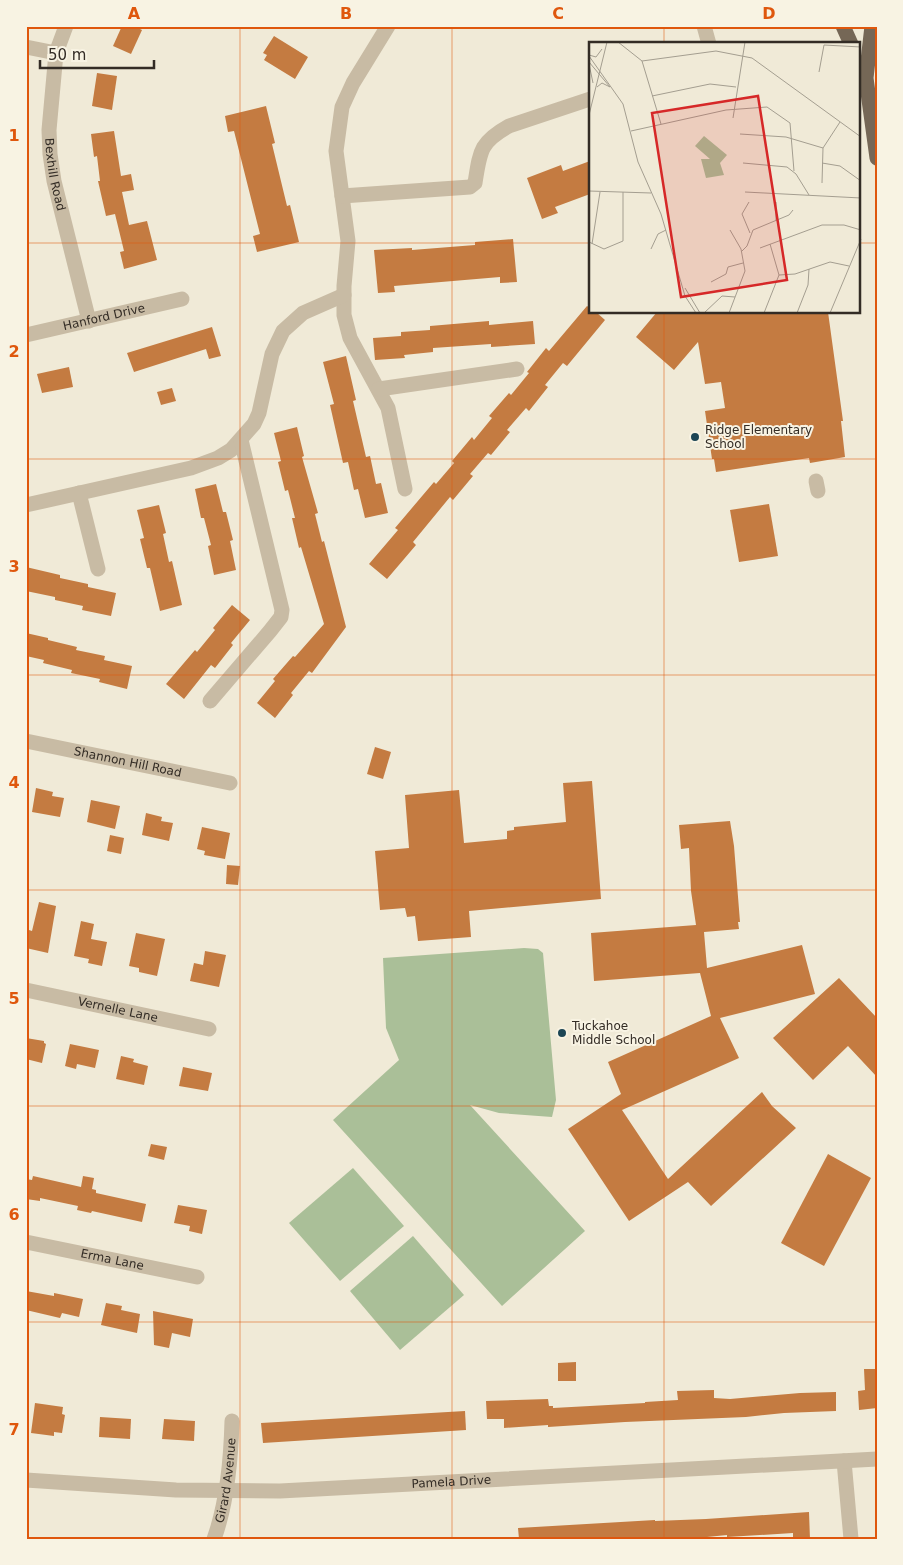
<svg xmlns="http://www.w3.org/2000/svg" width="903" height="1565" font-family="'DejaVu Sans',sans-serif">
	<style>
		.green { fill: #aabf98 }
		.building { fill: #c47b41 }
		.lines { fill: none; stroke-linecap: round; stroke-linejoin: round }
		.minor { stroke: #c8bba4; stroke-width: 15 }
		.major { stroke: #756756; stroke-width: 15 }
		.grid { fill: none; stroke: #df570d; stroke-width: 1; stroke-opacity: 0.55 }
		.poi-dot { fill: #1c4554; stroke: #f8f3e3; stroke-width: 2 }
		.labels { text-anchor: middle; stroke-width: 4; stroke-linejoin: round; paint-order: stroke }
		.street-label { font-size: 12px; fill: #332c25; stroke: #f8f3e3 }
		.poi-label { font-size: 12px; fill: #332c25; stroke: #f8f3e3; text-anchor: start }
		.inset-road { fill: none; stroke: #a49e90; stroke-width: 1 }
		.view { fill: #d62828; fill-opacity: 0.15; stroke: #d62828; stroke-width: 2.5 }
		.inset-edge { fill: none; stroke: #332c25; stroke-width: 2.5 }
		.neatline { fill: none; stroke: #df570d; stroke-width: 2 }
		.grid-label { font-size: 16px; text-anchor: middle; font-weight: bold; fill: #df570d }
	</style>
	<rect width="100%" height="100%" fill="#f0ead7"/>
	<g class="green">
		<polygon points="524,948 538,949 543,953 556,1100 552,1117 499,1113 470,1105 585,1231 502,1306 333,1120 399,1060 386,1028 383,958"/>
		<polygon points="353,1168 404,1226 340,1281 289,1223"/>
		<polygon points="413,1236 464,1295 400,1350 350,1291"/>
	</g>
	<g class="building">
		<polygon points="122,26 134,26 142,30 131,54 113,46"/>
		<polygon points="274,36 308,57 295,79 264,60 267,55 263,53"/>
		<polygon points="97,73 117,76 112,110 92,106"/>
		<polygon points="266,106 275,143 272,144 287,206 290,205 299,242 257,252 253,236 260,234 234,131 228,132 225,116"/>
		<polygon points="114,131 121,176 131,174 134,190 122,192 129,225 147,221 157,260 124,269 120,252 124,251 115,214 106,216 98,181 100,181 97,156 94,157 91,134"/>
		<polygon points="590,161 590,194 555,207 558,213 542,219 527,178 561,165 563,171"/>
		<polygon points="513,239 517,282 500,283 500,277 394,286 395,292 378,293 374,250 412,248 412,250 475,245 475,242"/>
		<polygon points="587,306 590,308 590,312 596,312 605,320 567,366 563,363 545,385 548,387 529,411 526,408 507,430 510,432 491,455 488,453 470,474 473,476 453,500 450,497 413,542 416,545 387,579 369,564 398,530 395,528 434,482 436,484 454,463 452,461 472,437 474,440 492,418 489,416 509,393 511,395 529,373 527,372 546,348 549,351"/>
		<polygon points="657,312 828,312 843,421 841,421 845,457 810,463 809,458 716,472 714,459 712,459 705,411 725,408 721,382 705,384 698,342 674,370 636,337"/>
		<polygon points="489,321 489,325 533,321 535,344 491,347 491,344 433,348 433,352 404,355 405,358 375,360 373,338 401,336 401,332 430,330 430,326"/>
		<polygon points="212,327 221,356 209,359 206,349 134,372 127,353"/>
		<polygon points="346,356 356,400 353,401 366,457 370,456 376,484 381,483 388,513 365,518 358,489 354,490 348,462 343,463 330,405 334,404 323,362"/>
		<polygon points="69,367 73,387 42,393 37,374"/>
		<polygon points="172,388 176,401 161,405 157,392"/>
		<polygon points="297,427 304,456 302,457 318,513 315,514 322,542 324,541 346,627 312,673 309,671 291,693 293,695 275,718 257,703 275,681 273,679 293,656 295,657 324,624 301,547 299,548 292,518 295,518 288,490 285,491 278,462 281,461 274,433"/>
		<polygon points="216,484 223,512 226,512 233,540 230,541 236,570 214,575 208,546 211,545 204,518 201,518 195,489"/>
		<polygon points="769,504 778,556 739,562 730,510"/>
		<polygon points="159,505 166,533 163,534 169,562 172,561 182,605 160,611 150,568 147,568 140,539 144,538 137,510"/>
		<polygon points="26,567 60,575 60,578 88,584 88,587 116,593 111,616 82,610 83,606 55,600 55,597 26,591"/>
		<polygon points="232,605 250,620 231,643 233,645 215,668 211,665 184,699 166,684 195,650 197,652 215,630 213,628"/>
		<polygon points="26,633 48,638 48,640 77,647 76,650 105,656 104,660 132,666 127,689 99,682 100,679 71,673 72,670 43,663 44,660 26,656"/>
		<polygon points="375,747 391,752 383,779 367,774"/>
		<polygon points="592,781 601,899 469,911 471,937 418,941 415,916 407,917 405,908 380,910 375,851 409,848 405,795 459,790 464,843 507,839 507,831 514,830 514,827 566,822 563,783"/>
		<polygon points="36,788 53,792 52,796 64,798 60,817 32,812"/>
		<polygon points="91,800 120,806 115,829 87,822"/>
		<polygon points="146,813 162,817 161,821 173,823 169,841 142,835"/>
		<polygon points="730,821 734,846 740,922 738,922 739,929 704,932 707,968 802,945 815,994 720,1018 739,1058 622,1110 668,1179 762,1092 772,1106 796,1128 711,1206 688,1182 629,1221 568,1129 621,1094 608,1062 711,1016 700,973 594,981 591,933 696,925 691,891 689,848 681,849 679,825"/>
		<polygon points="202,827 230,833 225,859 204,855 205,851 197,849"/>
		<polygon points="110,835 124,838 121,854 107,851"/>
		<polygon points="227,865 240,866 238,885 226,884"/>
		<polygon points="39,902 56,906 48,953 26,948 26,929 32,931"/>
		<polygon points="81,921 94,924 91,939 107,942 102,966 88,963 89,959 74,956"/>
		<polygon points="136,933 165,939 157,976 139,972 139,968 129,966"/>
		<polygon points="205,951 226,955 219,987 190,981 194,963 203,965"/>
		<polygon points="839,978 877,1018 877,1077 848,1046 813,1080 773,1038"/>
		<polygon points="26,1038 44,1041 44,1043 46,1044 42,1063 26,1059"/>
		<polygon points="70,1044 99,1050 95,1068 77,1064 76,1069 65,1066"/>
		<polygon points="121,1056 134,1059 133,1062 148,1066 144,1085 116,1079"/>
		<polygon points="183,1067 212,1073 208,1091 179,1086"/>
		<polygon points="151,1144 167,1147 164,1160 148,1156"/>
		<polygon points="828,1154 871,1178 824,1266 781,1243"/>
		<polygon points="33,1176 81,1187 83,1176 94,1178 92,1189 96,1190 96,1193 146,1204 142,1222 92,1211 91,1213 77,1210 78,1206 40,1198 40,1201 26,1199 26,1179 32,1180"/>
		<polygon points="178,1205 207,1210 202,1234 189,1231 190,1226 174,1223"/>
		<polygon points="26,1291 54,1296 54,1293 83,1299 79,1317 62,1313 60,1318 26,1310"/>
		<polygon points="106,1303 122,1306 121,1310 140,1314 137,1333 101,1325"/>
		<polygon points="153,1311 193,1319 190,1337 172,1333 169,1348 154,1345"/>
		<polygon points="576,1362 576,1381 558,1381 558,1363"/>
		<polygon points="864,1369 877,1369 877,1408 859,1410 858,1391 865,1390"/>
		<polygon points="714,1390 714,1398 730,1399 800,1393 836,1392 836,1411 784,1413 746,1417 625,1422 548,1427 548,1425 504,1428 504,1419 487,1419 486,1401 548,1399 549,1406 553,1406 553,1408 645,1403 645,1402 678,1400 677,1391"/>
		<polygon points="35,1403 63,1407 62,1414 65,1415 62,1433 54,1432 54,1436 31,1433"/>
		<polygon points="465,1411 466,1430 263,1443 261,1423"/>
		<polygon points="100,1417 131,1419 130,1439 99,1437"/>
		<polygon points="164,1419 195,1421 194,1441 162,1439"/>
		<polygon points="809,1512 810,1539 793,1539 793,1533 727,1537 727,1535 687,1539 519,1539 518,1528 655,1520 655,1521 706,1519"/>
	</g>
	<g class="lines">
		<g class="minor">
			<path id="s1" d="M66,26l-10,27 -7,77 1,24 4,27 35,140"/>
			<polyline points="388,26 353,83 342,107 336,151 348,241 344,286 344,315 350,338 388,408 405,489"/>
			<polyline points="704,26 709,44"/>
			<polyline points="26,47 56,53"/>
			<path d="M342,196l128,-9 5,-4c5,-32 5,-41 34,-57l81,-27"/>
			<path id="s2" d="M26,335l156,-36"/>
			<polyline points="379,389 517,369"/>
			<polyline points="816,481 818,491"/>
			<polyline points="79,493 98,569"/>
			<polyline points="26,505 191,468 218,458 231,450 254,424 259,413 272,354 283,331 303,313 344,295"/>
			<polyline points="210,701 270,631 281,617 282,610 241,440"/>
			<path id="s3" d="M26,741l204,42"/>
			<path id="s4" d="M26,990l183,39"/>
			<path id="s5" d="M26,1242l171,35"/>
			<polyline points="844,1461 851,1539"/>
			<path id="s6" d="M26,1480l150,10 104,1 597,-32"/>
			<path id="s7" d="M214,1539c13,-36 17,-80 18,-118"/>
		</g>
		<g class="major">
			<polyline points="843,26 851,44"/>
			<polyline points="872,26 866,78 877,158"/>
		</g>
	</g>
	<path class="grid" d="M240,26v1513M452,26v1513M664,26v18M26,243h564M859,243h18M664,312v1227M26,459h851M26,675h851M26,890h851M26,1106h851M26,1322h851"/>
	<g class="poi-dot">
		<circle cx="695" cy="437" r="5"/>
		<circle cx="562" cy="1033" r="5"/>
	</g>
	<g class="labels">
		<g class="street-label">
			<text dy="4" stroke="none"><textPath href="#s1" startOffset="151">Bexhill Road</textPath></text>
			<text dy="4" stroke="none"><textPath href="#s2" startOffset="80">Hanford Drive</textPath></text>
			<text dy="4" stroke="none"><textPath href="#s3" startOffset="104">Shannon Hill Road</textPath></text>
			<text dy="4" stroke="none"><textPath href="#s4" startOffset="94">Vernelle Lane</textPath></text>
			<text dy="4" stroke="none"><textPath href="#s5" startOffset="88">Erma Lane</textPath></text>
			<text dy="4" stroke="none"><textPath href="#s7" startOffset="60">Girard Avenue</textPath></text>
			<text dy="4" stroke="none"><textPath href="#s6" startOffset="426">Pamela Drive</textPath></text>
		</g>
		<g class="poi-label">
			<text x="705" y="434">Ridge Elementary<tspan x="705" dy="14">School</tspan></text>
			<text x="572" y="1030">Tuckahoe<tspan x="572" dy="14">Middle School</tspan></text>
		</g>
	</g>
	<g transform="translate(589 42)">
		<rect width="271" height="271" fill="#f0ead7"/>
		<path d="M115,94l23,19 -7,8 4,12 -18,3 -5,-19h9l-15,-13z" fill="#aabf98"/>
		<path class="inset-road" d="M29,0l24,19 74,-10 36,7 109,79M0,13l7,2 6,-8M0,14l34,48 15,58 23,52 24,82 11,17M53,19l19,63M0,20l21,25M0,22l4,19M230,30l5,-27 37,2M8,45l5,-4 8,4M63,54l58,-12 26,3M0,73l18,-73M144,76l12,-76M42,89l95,-21 41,-3 23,16 4,48M151,92l46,3 37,11M154,121l44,4 9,7 13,21M233,121l18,3 21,15M233,141l1,-35 17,-26M0,149l62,2M156,150l116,6M160,160l-7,12 8,19M187,179v-19M0,200l15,7 19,-8v-49M3,202l8,-52M171,206l62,-23h22l17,5M62,207l7,-15 8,-4M152,210l6,-6 6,-16 36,-15 4,-5M190,233l16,-1 35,-12 19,4M122,240l15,-8 2,-7 15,-4M96,246l15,25M115,271l18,-17 13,1M140,271l16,-42 -4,-22 -11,-19M175,271l15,-38 -9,-31M208,271l11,-28 1,-16M241,271l31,-74"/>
		<path class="view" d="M169,54l29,184 -106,17 -29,-184z"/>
		<rect width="271" height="271" class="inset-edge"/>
	</g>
	<rect width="903" height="1565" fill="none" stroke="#f8f3e3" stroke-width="55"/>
	<path d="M40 60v8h114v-8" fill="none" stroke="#332c25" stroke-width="2.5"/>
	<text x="48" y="60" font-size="15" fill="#332c25" stroke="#f8f3e3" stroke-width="4" paint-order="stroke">50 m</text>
	<rect x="28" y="28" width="848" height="1510" class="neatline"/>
	<g class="grid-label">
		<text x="134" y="19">A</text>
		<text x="346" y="19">B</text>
		<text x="558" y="19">C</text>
		<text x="769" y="19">D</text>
		<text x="14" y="141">1</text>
		<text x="14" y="357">2</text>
		<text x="14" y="572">3</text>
		<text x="14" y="788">4</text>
		<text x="14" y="1004">5</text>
		<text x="14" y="1220">6</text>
		<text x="14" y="1435">7</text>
	</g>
</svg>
